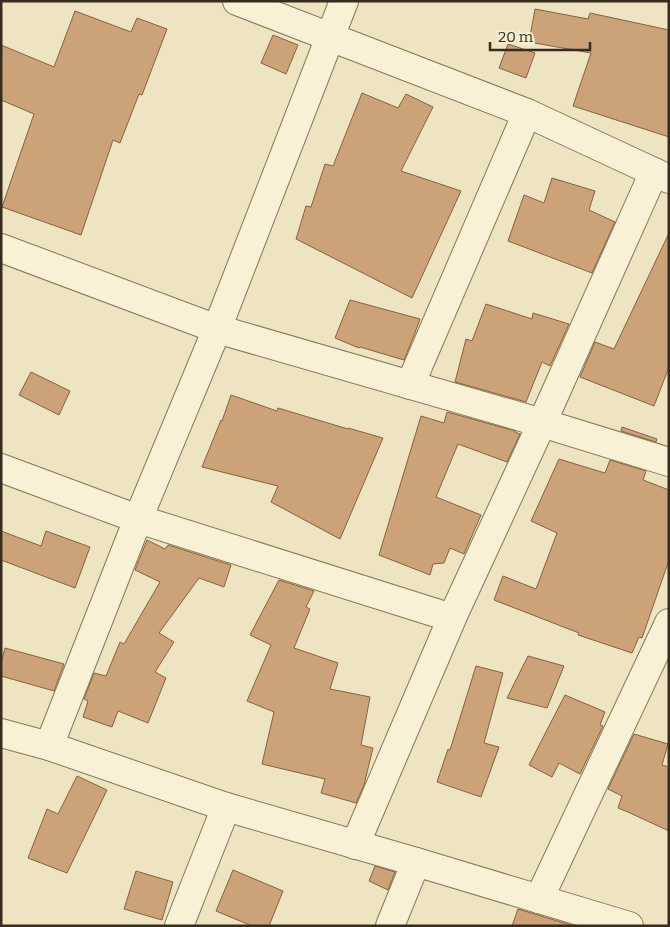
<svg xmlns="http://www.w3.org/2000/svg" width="670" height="927" font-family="Bitter,serif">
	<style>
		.building { fill: #cca278; stroke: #86613f }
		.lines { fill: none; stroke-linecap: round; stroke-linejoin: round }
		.minor-casing { stroke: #877659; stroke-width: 30 }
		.minor { stroke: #f9f1d5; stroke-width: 28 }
	</style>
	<rect width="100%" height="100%" fill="#eee4c2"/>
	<g class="building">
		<polygon points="535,9 588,19 590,13 669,30 669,137 573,106 591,53 529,42"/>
		<polygon points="75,11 131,32 137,18 167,29 142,95 139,94 120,143 113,140 81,235 2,207 34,114 1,100 1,45 54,67"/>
		<polygon points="273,35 298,45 286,74 261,63"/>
		<polygon points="508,44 535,53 526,78 499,68"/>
		<polygon points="362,93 398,108 406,94 433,107 401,171 461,191 412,298 296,239 306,206 311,207 325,164 333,166"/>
		<polygon points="552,178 595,191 589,210 615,222 592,273 508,241 524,195 544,203"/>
		<polygon points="669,233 669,367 654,406 580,377 595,342 614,349"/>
		<polygon points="350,300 420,319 415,333 404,360 360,347 359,348 335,338"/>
		<polygon points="486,304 532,319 533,313 569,324 550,366 542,362 526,402 455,382 466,339 472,341"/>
		<polygon points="31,372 70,391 59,415 19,395"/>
		<polygon points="231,395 277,411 278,408 348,429 348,428 383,438 340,539 271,502 278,486 202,467 221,420 222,421"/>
		<polygon points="447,412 515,431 515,432 520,434 507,462 458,444 436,497 481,515 464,554 450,548 444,563 433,564 430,575 379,555 421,416 444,423"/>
		<polygon points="622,427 657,439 656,442 621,431"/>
		<polygon points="559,459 605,473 610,460 646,471 643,480 669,490 669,560 642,638 639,637 632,653 578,635 579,633 494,600 503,576 536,589 557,533 531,521"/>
		<polygon points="1,531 41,546 46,531 90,547 75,588 1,560"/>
		<polygon points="147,540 165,549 168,545 231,565 224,587 199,578 159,633 174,642 155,672 166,678 148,723 118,711 112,727 83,717 88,701 84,699 94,673 106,676 120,642 124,644 160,582 135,570"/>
		<polygon points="279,580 314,591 306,607 310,609 294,648 338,663 330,689 370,697 361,745 373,748 364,785 356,803 321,793 325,779 262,764 274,712 247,701 271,645 250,635"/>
		<polygon points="5,648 64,664 54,691 1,676 1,663"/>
		<polygon points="528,656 564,666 547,708 507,698"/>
		<polygon points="476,666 503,673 484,743 499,747 481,797 437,782 448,749 450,750"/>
		<polygon points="565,695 605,712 600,725 603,726 580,774 559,763 552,777 529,765"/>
		<polygon points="634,734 668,744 662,765 669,767 669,831 630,813 618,808 622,796 608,789"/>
		<polygon points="77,776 107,790 67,873 28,858 47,809 58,814"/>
		<polygon points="375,866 395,872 388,890 369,881"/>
		<polygon points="233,870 283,891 269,926 252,926 216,911"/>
		<polygon points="136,871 173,882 162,920 124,909"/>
		<polygon points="518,909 574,926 512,926"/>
	</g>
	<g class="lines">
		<g class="minor-casing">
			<g id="minor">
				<polyline points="237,1 527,113 669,179"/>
				<polyline points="1,248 217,329 542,423 669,462"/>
				<polyline points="410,385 527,113"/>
				<polyline points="1,468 138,519 452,618"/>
				<polyline points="1,733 49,746 226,807 416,862 629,926"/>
				<polyline points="49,746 138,519 217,329 344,1"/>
				<polyline points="355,845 452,618 542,423 654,172"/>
				<polyline points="539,899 669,623"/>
				<polyline points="179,926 226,807"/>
				<polyline points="390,926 416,862"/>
			</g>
		</g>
		<use href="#minor" class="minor"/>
	</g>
	<rect width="670" height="927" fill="none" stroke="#372c1d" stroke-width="5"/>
	<path d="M490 42v8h100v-8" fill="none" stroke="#372c1d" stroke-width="2.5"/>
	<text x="498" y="42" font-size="15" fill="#372c1d" stroke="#f5eed2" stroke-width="4" paint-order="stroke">20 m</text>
</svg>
